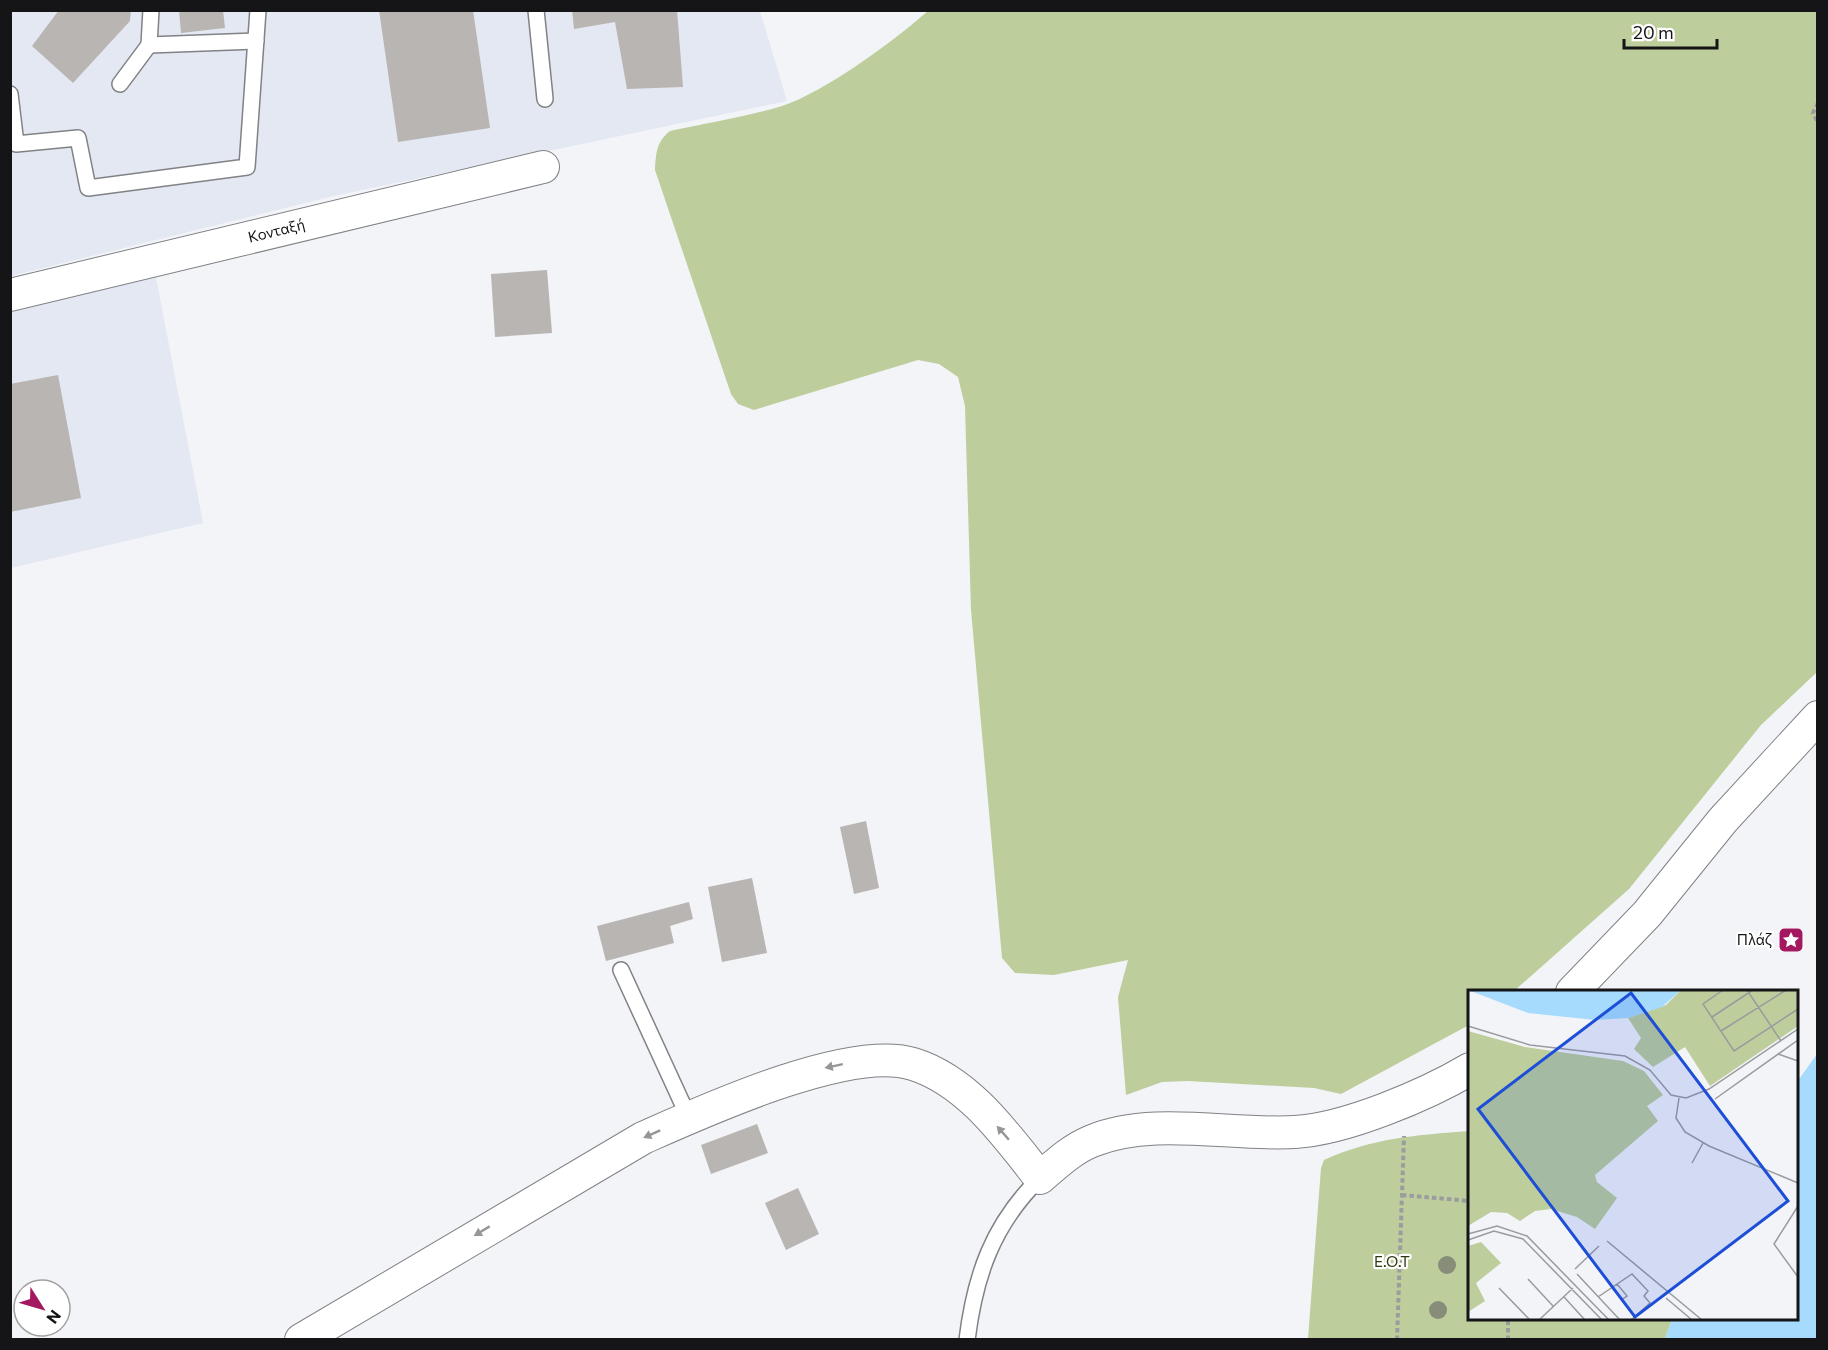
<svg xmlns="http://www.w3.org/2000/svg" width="1828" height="1350" font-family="Commissioner,sans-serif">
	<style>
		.built { fill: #e4e8f3 }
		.green { fill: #bdcd9b }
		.water { fill: #a6dbfe }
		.building { fill: #b9b5b2 }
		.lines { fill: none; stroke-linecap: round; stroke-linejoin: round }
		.lane-casing { stroke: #808285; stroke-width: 18 }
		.street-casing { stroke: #808285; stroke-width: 34 }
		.path { stroke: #9b9c9f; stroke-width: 4; stroke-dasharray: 4.5 3; stroke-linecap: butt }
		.lane { stroke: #fff; stroke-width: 15 }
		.street { stroke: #fff; stroke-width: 32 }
		.tree { fill: #878d79 }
		.oneway { fill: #969697 }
		.labels { text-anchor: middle; stroke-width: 4.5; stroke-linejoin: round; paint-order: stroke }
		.street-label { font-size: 15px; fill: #151517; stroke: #fff }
		.poi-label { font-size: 15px; fill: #151517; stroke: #fff; text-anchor: end }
		.park-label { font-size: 15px; fill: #2f3911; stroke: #fff }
		.inset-road { fill: none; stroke: #9a9b9e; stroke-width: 1.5 }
		.view { fill: #1d4ed8; fill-opacity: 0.15; stroke: #1d4ed8; stroke-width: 3 }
		.inset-edge { fill: none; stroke: #151517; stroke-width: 3 }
	</style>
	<rect width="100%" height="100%" fill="#f2f4f8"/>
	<g class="built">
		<polygon points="10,11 760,11 787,101 334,196 11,276"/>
		<polygon points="156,277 203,523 11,568 10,310"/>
	</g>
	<g class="green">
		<path d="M928,11h889v661l-56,53 -132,164 -115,102 -44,1 -1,33 -128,69 -27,-6 -126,-7 -26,1 -36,13 -8,-98 10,-37 -74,15 -39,-2 -13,-15 -31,-348 -6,-204 -7,-29 -19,-13 -21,-4 -164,50 -16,-6 -7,-10 -76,-224c1,-16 1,-28 15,-39 37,-8 76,-14 112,-25 43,-14 112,-65 146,-95z"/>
		<path d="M1469,1131l1,187 202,1 -7,20h-357l13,-171 3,-8c49,-22 92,-25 145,-29z"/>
	</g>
	<polygon class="water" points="1817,1054 1817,1339 1665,1339 1672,1319 1796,1318 1797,1082"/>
	<g class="building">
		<polygon points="59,10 131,10 130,21 73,83 32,46"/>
		<polygon points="179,10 223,10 225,28 181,33"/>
		<polygon points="379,10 473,10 490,128 398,142"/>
		<polygon points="572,10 677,10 683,87 627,89 615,22 574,29"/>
		<polygon points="547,270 552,333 495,337 491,274"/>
		<polygon points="58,375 81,498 10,512 10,384"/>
		<polygon points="866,821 879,888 854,894 840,827"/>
		<polygon points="752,878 767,953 722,962 708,887"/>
		<polygon points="689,902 693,919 670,926 674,943 606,961 597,926"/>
		<polygon points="757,1124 768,1153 711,1174 701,1145"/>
		<polygon points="798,1188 819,1234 786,1250 765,1203"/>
	</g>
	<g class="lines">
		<g class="lane-casing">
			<g id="lane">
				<polyline points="151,10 149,45 256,41"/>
				<polyline points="536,10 545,99"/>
				<polyline points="120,84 149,45"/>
				<polyline points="10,94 16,144 78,138 88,188 247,167 258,10"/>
				<polyline points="621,970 689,1118"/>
				<path d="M967,1340c8,-65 26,-116 73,-162"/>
			</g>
		</g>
		<g class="street-casing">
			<g id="street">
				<path id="s1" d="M10,295l533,-128"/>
				<polyline points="1572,992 1647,914 1723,820 1818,717"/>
				<path d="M301,1340l342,-202c61,-27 207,-94 270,-74 55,17 93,71 127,114 16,-14 32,-29 52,-37 60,-25 139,-5 203,-9 51,-3 131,-37 175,-63"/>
			</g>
		</g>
		<g class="path">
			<polyline points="1818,103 1813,113 1818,123"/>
			<polyline points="1402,1195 1470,1201"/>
			<polyline points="1397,1340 1404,1136"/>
			<polyline points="1508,1340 1508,1318"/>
		</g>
		<use href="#lane" class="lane"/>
		<use href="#street" class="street"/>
	</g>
	<g class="tree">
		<circle cx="1447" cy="1265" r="9"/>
		<circle cx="1438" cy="1310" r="9"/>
	</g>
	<defs><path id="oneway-solid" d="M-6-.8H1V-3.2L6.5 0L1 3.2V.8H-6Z" transform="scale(1.5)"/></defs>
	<g class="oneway">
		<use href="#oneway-solid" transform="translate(834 1066) rotate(168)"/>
		<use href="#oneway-solid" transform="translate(1003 1133) rotate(-131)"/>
		<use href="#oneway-solid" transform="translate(652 1134) rotate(156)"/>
		<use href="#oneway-solid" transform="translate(482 1231) rotate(149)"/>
	</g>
	<defs>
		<g id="sight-square" transform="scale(1.35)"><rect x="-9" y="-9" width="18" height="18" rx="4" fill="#a4185f" stroke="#fff"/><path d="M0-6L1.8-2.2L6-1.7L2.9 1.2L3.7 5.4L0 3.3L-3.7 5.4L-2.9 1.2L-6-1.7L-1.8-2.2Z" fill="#fff"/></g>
	</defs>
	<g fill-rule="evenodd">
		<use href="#sight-square" x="1791" y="940"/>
	</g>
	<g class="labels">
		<g class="street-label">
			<text dy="5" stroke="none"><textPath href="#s1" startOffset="274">Κονταξή</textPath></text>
		</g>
		<g class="poi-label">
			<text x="1772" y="945">Πλάζ</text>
		</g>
		<g class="park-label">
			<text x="1392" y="1267">E.O.T</text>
		</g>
	</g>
	<g transform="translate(1468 990)">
		<rect width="330" height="330" fill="#f2f4f8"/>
		<path d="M213,0h117v36l-88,60 -25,-39 -32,20 -19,-18 7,-11 -13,-20 38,-13zM0,41l57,16 98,14 21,10 19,24 -16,11 11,15 -63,54 2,7 20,16 -22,31 -18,-12 -26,-8 -16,2 -15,10 -13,-8 -16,-1 -23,14zM13,252l20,21 -25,20 9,18 -17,11v-66z" fill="#bdcd9b"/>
		<path d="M0,0h213l-19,17 -34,11 -33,2 -67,-7z" fill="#a6dbfe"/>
		<path class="inset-road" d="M255,0l-20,14 31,47 64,-42M279,0l34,51M244,27l41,-27M0,36l62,19 95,11 25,14 21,25 15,3 23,-9 89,-60M253,41l65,-41M310,64l20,7M211,108l-3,20 9,14 24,14 89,37M247,109l83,-59M224,173l11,-20M330,216l-24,38 24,33M0,244l29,-8 30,10 82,84M0,250l26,-9 29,8 79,81M139,251l95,79M107,279l24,-23M109,284l43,46M60,289l25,27M149,294l10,12 -6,4M31,298l31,32M96,307l21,23M130,307l34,-23 16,17 -4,5 6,7 -19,17M198,308l26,22M71,330l34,-32"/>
		<path class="view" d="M163,3l157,208 -153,116 -157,-208z"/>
		<rect width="330" height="330" class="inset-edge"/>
	</g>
	<rect width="1828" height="1350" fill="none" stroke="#151517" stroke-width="24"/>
	<g transform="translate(42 1308) rotate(127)"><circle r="28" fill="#ffffff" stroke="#a1a1a2" stroke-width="1.5"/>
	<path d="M0-4.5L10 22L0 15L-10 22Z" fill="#a4185f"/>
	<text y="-9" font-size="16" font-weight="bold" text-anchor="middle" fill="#151517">N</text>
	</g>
	<path d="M1624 39v9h93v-9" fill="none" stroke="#151517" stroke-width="3"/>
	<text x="1633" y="39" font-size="18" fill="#151517" stroke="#ffffff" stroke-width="4.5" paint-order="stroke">20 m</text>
</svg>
